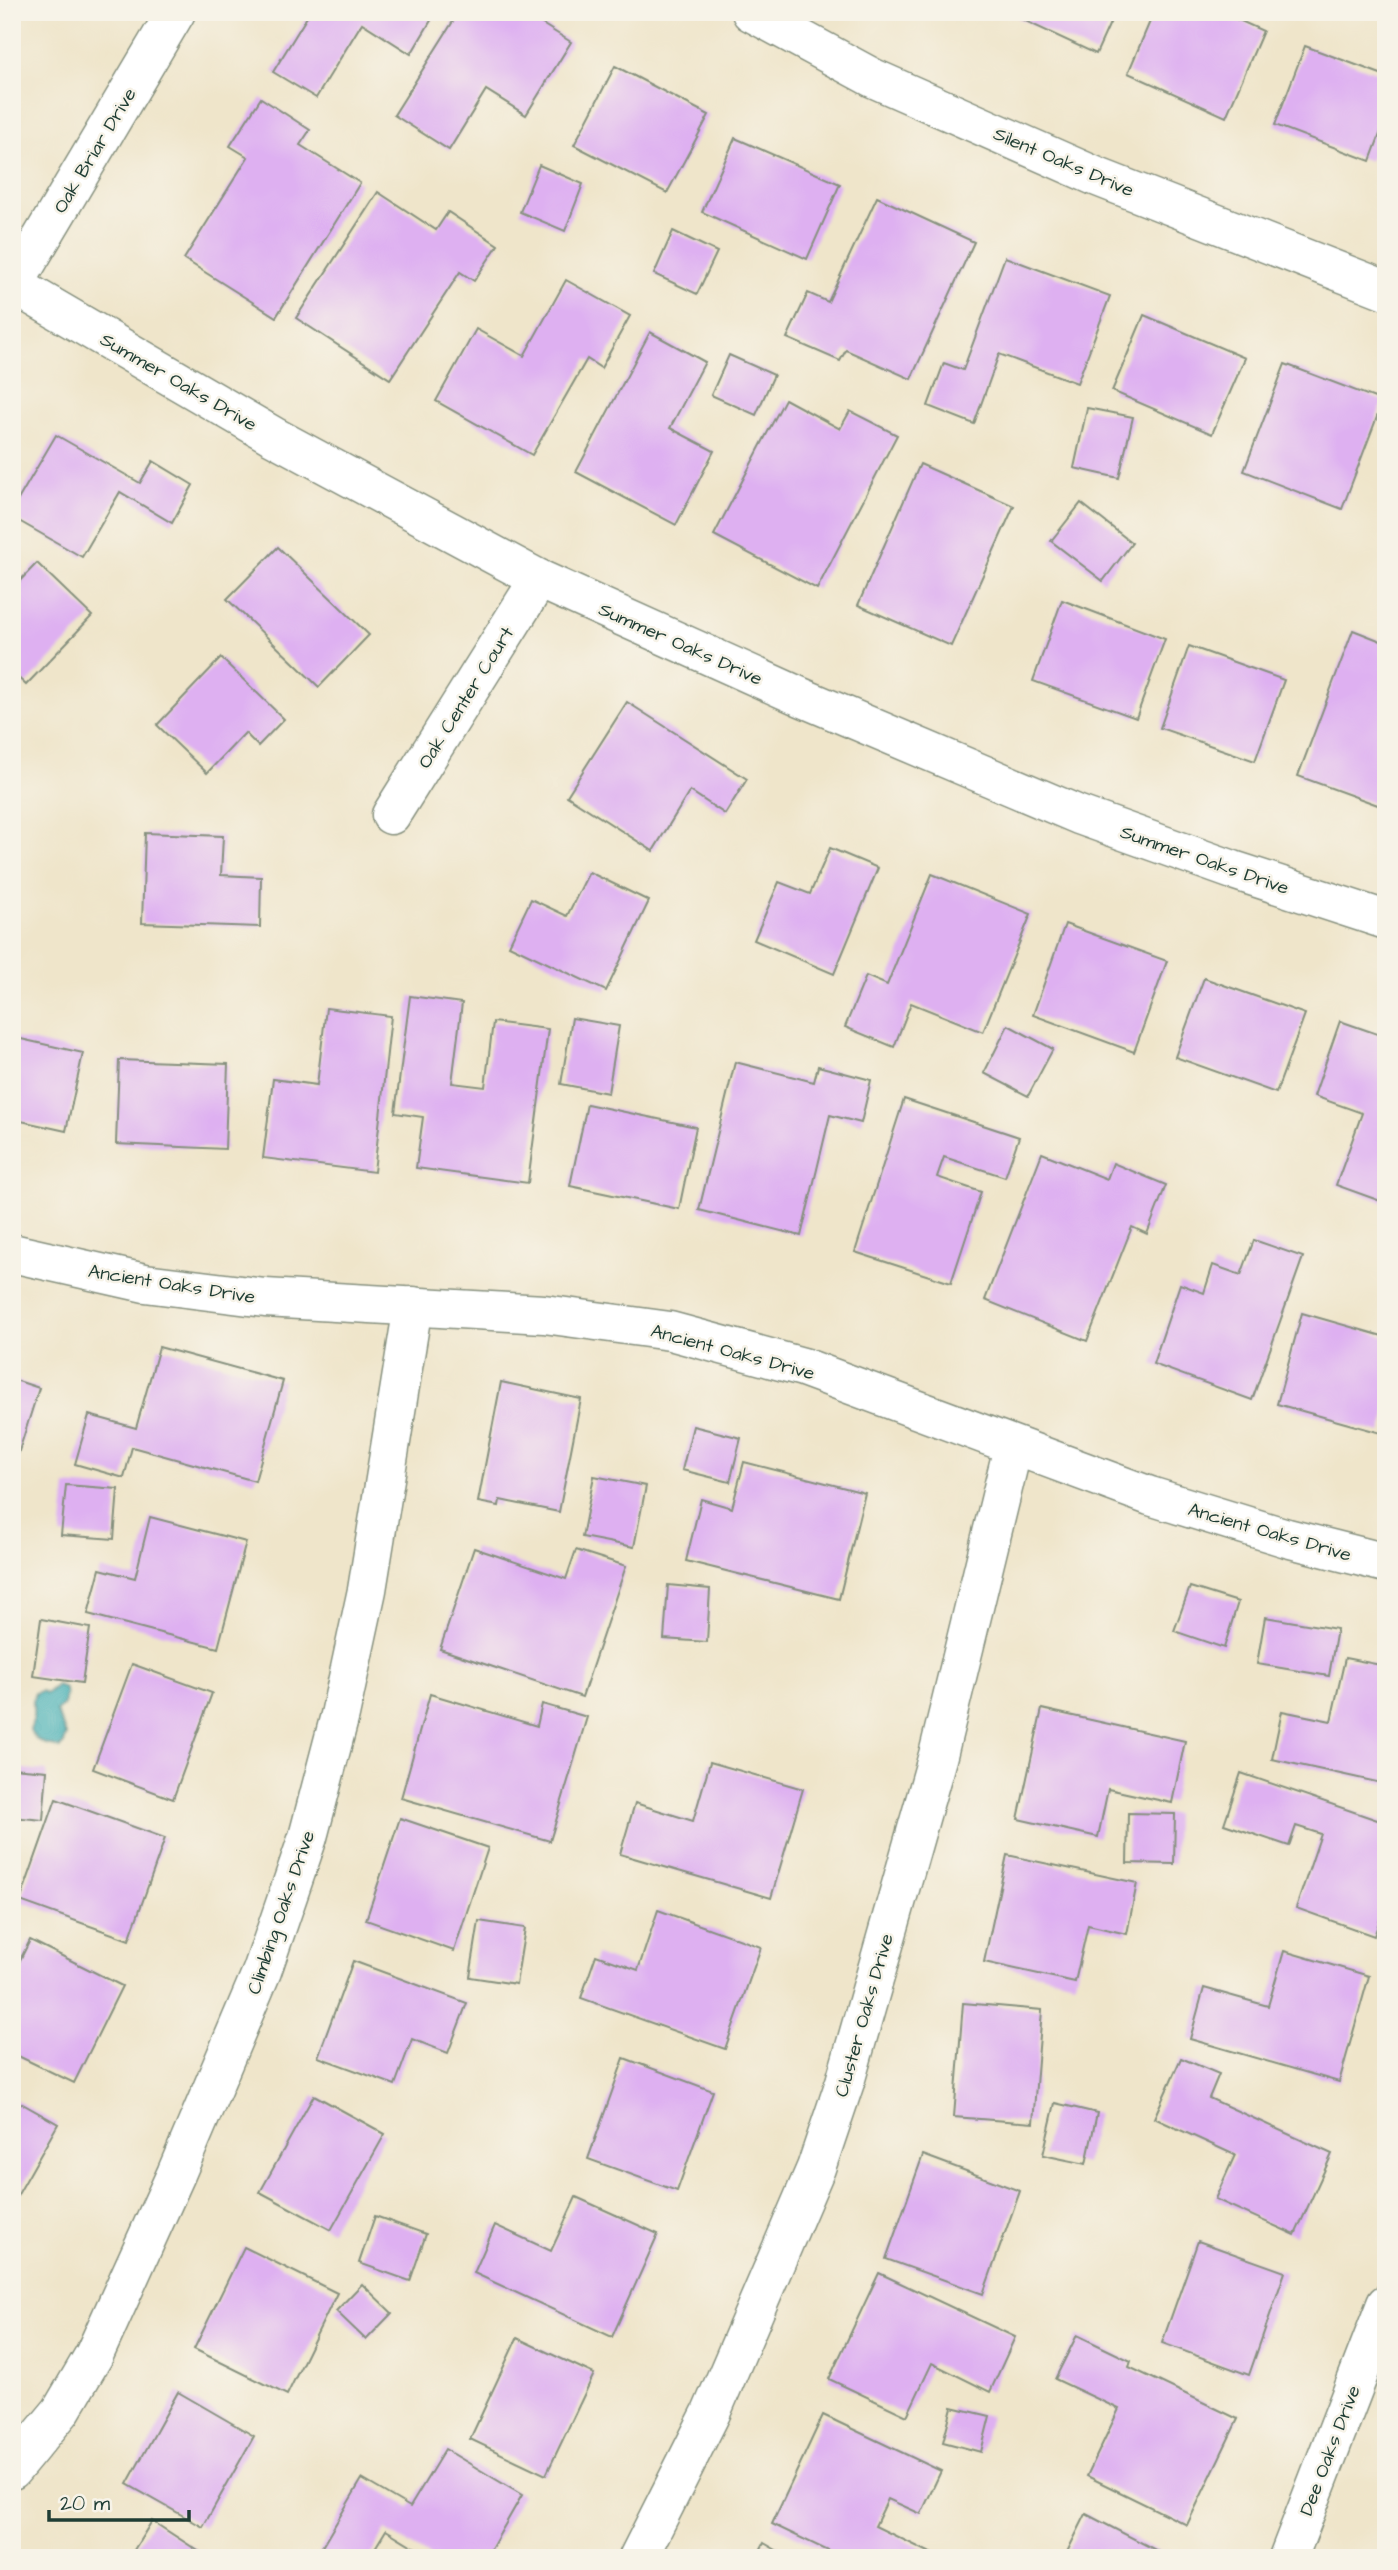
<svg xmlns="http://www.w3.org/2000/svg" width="1398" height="2570" font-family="'Architects Daughter',sans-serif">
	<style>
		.water { fill: #3aacb2; stroke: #2c7473; stroke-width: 2 }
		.building { fill: #deb0f1 }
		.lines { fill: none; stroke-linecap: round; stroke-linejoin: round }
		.minor-casing { stroke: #87917f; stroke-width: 41 }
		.minor { stroke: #fff; stroke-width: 38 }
		.labels { text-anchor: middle; stroke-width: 5; stroke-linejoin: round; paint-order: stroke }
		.street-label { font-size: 19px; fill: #1f3d34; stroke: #f7f3e8 }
	</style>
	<rect width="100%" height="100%" fill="#f7f3e8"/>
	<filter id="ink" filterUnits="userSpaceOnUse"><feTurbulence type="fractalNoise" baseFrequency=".0143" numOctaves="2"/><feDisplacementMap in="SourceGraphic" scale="14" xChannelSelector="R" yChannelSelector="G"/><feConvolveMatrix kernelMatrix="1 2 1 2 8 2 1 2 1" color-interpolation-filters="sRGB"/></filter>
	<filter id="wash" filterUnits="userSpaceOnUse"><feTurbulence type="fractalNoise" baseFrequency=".00686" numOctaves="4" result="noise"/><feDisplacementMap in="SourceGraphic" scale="28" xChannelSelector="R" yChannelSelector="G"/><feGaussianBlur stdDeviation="1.57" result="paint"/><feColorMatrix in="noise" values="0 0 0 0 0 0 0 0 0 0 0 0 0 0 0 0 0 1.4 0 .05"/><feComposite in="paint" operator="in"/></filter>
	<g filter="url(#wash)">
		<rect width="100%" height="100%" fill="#efe5ca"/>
		<path class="water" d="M57,1685l7,3 2,5 -2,12 -8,6 10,24 -2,9 -4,4c-11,-2 -27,-7 -30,-19 7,-14 0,-24 5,-36l6,-2 5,3z"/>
		<g id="blocks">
			<g class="building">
				<polygon points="310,12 436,12 411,54 362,23 316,98 273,72"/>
				<polygon points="459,12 523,12 571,42 526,115 486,90 449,150 394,115"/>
				<polygon points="1006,12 1115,12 1096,54"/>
				<polygon points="1154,12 1221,12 1263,31 1226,117 1128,73"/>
				<polygon points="1305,46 1386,76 1386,118 1370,161 1275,125"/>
				<polygon points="615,66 709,115 667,193 574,145"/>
				<polygon points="261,98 310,130 300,145 360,183 276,317 184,259 248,157 230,146"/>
				<polygon points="735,138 840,184 807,259 702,212"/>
				<polygon points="539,165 583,184 565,231 520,212"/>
				<polygon points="378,192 436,230 448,212 498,245 474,281 460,272 390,379 296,318"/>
				<polygon points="877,197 974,242 911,379 846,350 840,361 787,338 808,293 828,302"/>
				<polygon points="673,231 717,252 697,294 654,274"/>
				<polygon points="1005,257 1110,296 1077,383 999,354 974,424 928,406 944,363 963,370"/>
				<polygon points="566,280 630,316 601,368 587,359 532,455 436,401 476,329 524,356"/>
				<polygon points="1144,315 1245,358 1212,434 1112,391"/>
				<polygon points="650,332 705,362 670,428 714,451 676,525 576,472"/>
				<polygon points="729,355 774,375 756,415 711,395"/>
				<polygon points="1285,364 1383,401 1342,509 1244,471"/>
				<polygon points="785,399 840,429 850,411 897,435 817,589 714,535"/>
				<polygon points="1087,408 1133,417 1119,478 1074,468"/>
				<polygon points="56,435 140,483 153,461 193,485 172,523 120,492 82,557 12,517 12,510"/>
				<polygon points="920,464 1014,506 951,646 858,605"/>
				<polygon points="1081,503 1132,543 1103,581 1051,541"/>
				<polygon points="278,547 369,635 319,687 227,599"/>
				<polygon points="37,563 92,616 26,685 12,672 12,589"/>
				<polygon points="1062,600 1165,639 1136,718 1033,681"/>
				<polygon points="1353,630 1386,643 1386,808 1298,776"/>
				<polygon points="1189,646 1284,680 1255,761 1160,728"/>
				<polygon points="221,658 284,719 258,746 245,733 207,773 157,725"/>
				<polygon points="627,702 747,779 725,814 690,791 653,851 567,796"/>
				<polygon points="145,833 223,836 221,875 261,877 260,927 142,923"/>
				<polygon points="830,848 878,868 834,974 754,940 779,882 810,894"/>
				<polygon points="589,872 649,901 606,991 509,945 531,899 567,916"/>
				<polygon points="932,874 1031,914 983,1032 911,1003 894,1047 845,1027 866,976 887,985"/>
				<polygon points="1065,924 1167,961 1134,1052 1033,1015"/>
				<polygon points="1204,978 1305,1014 1276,1093 1175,1057"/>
				<polygon points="410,996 462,1003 452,1083 485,1087 493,1022 548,1029 528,1183 416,1168 423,1117 395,1113"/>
				<polygon points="326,1008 391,1016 374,1172 263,1158 273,1079 317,1085"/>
				<polygon points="572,1018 619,1026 608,1093 561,1084"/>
				<polygon points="1340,1021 1386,1037 1386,1203 1336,1185 1362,1113 1314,1096"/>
				<polygon points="1008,1025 1053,1049 1028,1096 984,1073"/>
				<polygon points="12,1037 83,1053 66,1131 12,1119"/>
				<polygon points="119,1060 228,1064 225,1149 116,1144"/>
				<polygon points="735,1062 814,1082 818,1066 871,1080 861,1123 830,1115 801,1236 699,1210"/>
				<polygon points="904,1099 1019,1137 1005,1177 944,1157 937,1177 981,1192 951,1283 855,1252"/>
				<polygon points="587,1104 696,1127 679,1209 570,1186"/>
				<polygon points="1042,1153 1107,1179 1113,1163 1166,1185 1147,1234 1132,1227 1087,1341 985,1300"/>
				<polygon points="1254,1240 1303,1257 1252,1400 1153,1364 1180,1284 1204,1293 1213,1265 1241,1275"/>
				<polygon points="1302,1313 1386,1337 1386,1416 1381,1433 1277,1404"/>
				<polygon points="159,1347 283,1381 255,1481 132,1447 124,1478 75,1464 89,1415 136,1428"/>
				<polygon points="12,1379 39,1388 13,1470 12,1470"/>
				<polygon points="501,1382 581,1399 559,1512 500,1500 499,1506 478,1502"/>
				<polygon points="693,1426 741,1438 730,1482 682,1470"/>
				<polygon points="744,1462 865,1493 839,1599 686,1561 701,1499 732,1508"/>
				<polygon points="594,1476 646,1486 634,1547 582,1537"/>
				<polygon points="66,1485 118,1489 114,1539 61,1535"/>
				<polygon points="150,1517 246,1542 218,1648 88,1614 100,1569 135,1578"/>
				<polygon points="474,1548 566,1579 576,1550 626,1566 582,1697 440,1649"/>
				<polygon points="668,1585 710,1589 707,1642 664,1639"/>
				<polygon points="1190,1587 1238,1602 1224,1648 1174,1631"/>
				<polygon points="1265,1617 1337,1629 1329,1676 1257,1664"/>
				<polygon points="41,1619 90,1628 82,1683 33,1676"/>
				<polygon points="1345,1658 1386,1666 1386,1784 1272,1759 1282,1711 1331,1721"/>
				<polygon points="132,1664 212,1693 173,1799 93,1769"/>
				<polygon points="430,1694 537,1726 542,1704 587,1717 550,1841 401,1798"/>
				<polygon points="1042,1709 1185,1741 1172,1803 1108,1789 1098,1837 1018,1819"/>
				<polygon points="710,1762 803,1789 771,1898 620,1854 635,1803 693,1821"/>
				<polygon points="12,1768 47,1771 43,1820 12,1817"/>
				<polygon points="1241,1773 1386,1823 1386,1903 1374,1936 1296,1908 1321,1834 1296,1826 1289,1846 1224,1824"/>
				<polygon points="56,1799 165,1838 129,1940 20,1901"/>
				<polygon points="1128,1813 1175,1814 1174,1864 1127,1863"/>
				<polygon points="400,1818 488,1848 454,1951 366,1920"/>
				<polygon points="1007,1855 1137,1883 1127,1934 1088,1925 1075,1982 984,1962"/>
				<polygon points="658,1910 761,1947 725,2049 581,1998 596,1955 638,1970"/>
				<polygon points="479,1921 525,1928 516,1984 470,1977"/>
				<polygon points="30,1940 122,1986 74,2083 12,2053 12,1976"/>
				<polygon points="1284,1951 1369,1976 1339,2082 1190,2039 1204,1988 1268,2006"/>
				<polygon points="353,1961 467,2003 448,2053 412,2039 395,2085 318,2057"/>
				<polygon points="963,2003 1042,2010 1033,2123 954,2117"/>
				<polygon points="624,2058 713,2091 677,2191 588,2159"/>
				<polygon points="1181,2058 1219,2074 1209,2098 1332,2154 1295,2235 1215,2199 1235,2155 1154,2118"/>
				<polygon points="314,2095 385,2134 331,2230 260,2192"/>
				<polygon points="12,2098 58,2124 12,2205"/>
				<polygon points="1055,2103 1097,2113 1086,2164 1043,2155"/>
				<polygon points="923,2155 1020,2191 983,2294 886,2259"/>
				<polygon points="576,2197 658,2234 612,2337 474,2273 495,2225 551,2251"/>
				<polygon points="375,2216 426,2234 410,2281 359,2263"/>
				<polygon points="1198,2241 1285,2272 1249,2375 1162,2343"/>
				<polygon points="244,2247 337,2293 287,2395 194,2349"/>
				<polygon points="879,2273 1015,2337 990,2392 932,2363 907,2416 829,2379"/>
				<polygon points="362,2284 392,2313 366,2340 336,2311"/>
				<polygon points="1077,2335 1131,2361 1129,2367 1238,2419 1187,2525 1087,2476 1119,2409 1055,2379"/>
				<polygon points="517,2338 594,2374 546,2475 470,2439"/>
				<polygon points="178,2392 254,2436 203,2527 127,2484"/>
				<polygon points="952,2407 990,2416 981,2452 943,2442"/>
				<polygon points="823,2415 941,2471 921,2514 888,2499 875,2526 941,2558 843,2558 772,2524"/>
				<polygon points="445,2449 522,2495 486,2558 432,2558 386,2530 369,2558 329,2558 319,2552 362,2479 410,2507"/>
				<polygon points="1086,2514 1171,2558 1064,2558"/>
				<polygon points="152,2521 209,2558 129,2558"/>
				<polygon points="764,2543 790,2558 756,2558"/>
			</g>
		</g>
	</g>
	<g filter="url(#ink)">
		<use href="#blocks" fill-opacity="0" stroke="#87917f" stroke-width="2"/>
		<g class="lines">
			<g class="minor-casing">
				<g id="minor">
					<polyline points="751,12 873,78 1095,176 1386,290"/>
					<polyline points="14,285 273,436 539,579 801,697 1079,815 1233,870 1386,920"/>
					<polyline points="12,288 176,12"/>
					<polyline points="391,815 539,579"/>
					<polyline points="12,1253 145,1283 265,1298 544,1314 670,1331 803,1367 1150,1496 1287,1538 1386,1563"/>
					<polyline points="12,2470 61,2411 94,2355 176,2174 262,1971 308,1837 340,1715 367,1590 413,1306"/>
					<polyline points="638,2558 711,2413 816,2168 845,2082 938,1755 1013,1447"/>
					<polyline points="1288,2558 1386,2304"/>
				</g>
			</g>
			<use href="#minor" class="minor"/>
		</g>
	</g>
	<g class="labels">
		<g class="street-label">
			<text transform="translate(94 150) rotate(-59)" y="7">Oak Briar Drive</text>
			<text transform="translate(1064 161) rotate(23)" y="7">Silent Oaks Drive</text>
			<text transform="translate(179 381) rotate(30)" y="7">Summer Oaks Drive</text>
			<text transform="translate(681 643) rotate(24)" y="7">Summer Oaks Drive</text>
			<text transform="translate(465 697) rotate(-58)" y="7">Oak Center Court</text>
			<text transform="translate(1205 859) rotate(19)" y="7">Summer Oaks Drive</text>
			<text transform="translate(172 1283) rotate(9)" y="7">Ancient Oaks Drive</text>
			<text transform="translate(733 1351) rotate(15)" y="7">Ancient Oaks Drive</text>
			<text transform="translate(1270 1531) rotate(16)" y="7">Ancient Oaks Drive</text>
			<text transform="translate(280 1912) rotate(-71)" y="7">Climbing Oaks Drive</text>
			<text transform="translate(863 2015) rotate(-74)" y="7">Cluster Oaks Drive</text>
			<text transform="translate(1329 2450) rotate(-69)" y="7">Dee Oaks Drive</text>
		</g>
	</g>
	<rect width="1398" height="2570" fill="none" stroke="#f7f3e8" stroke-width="42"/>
	<path d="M49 2510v10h140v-10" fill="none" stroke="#1f3d34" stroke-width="3.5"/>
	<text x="60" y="2510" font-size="21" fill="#1f3d34" stroke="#f7f3e8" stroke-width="5" paint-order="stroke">20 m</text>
</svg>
